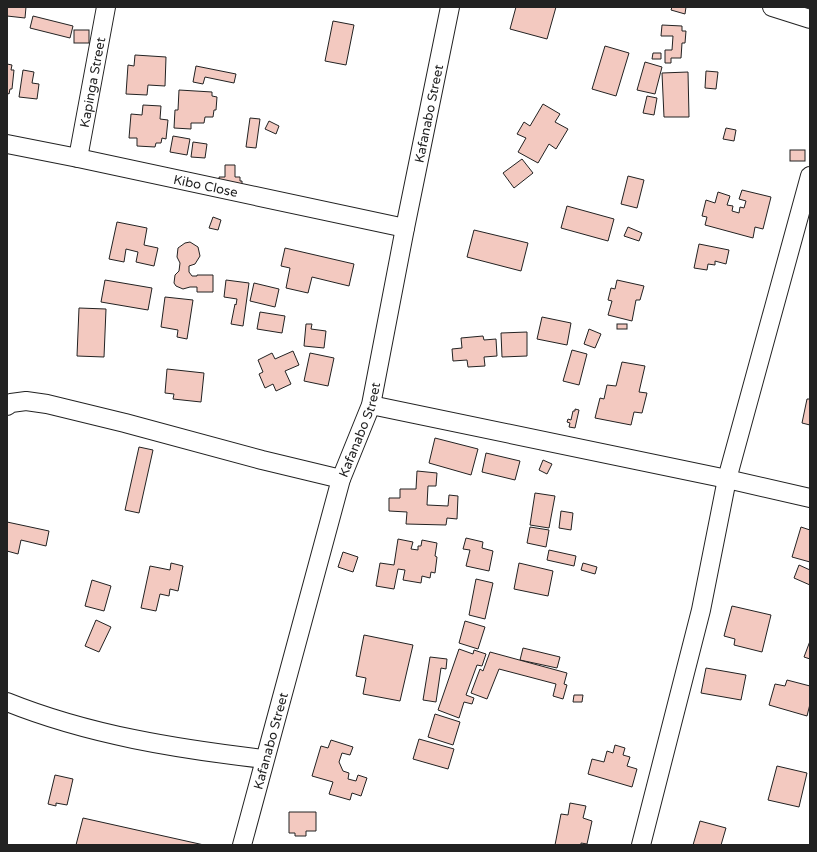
<svg xmlns="http://www.w3.org/2000/svg" width="817" height="852" font-family="'Varela Round',sans-serif">
	<style>
		.building { fill: #f3c9c0; stroke: #222 }
		.lines { fill: none; stroke-linecap: round; stroke-linejoin: round }
		.minor-casing { stroke: #222; stroke-width: 20 }
		.minor { stroke: #fff; stroke-width: 18 }
		.labels { text-anchor: middle; stroke-width: 3; stroke-linejoin: round; paint-order: stroke }
		.street-label { font-size: 13px; fill: #222; stroke: #fff }
	</style>
	<rect width="100%" height="100%" fill="#fff"/>
	<g class="building">
		<polygon points="7,7 26,7 25,18 7,16"/>
		<polygon points="516,7 556,7 547,39 510,29"/>
		<polygon points="672,7 686,7 685,14 671,10"/>
		<polygon points="33,16 73,26 70,38 30,28"/>
		<polygon points="333,21 354,25 346,65 325,61"/>
		<polygon points="662,25 682,26 682,31 686,31 685,43 682,43 681,58 671,58 671,63 665,63 665,50 672,50 673,36 661,36"/>
		<rect x="74" y="30" width="15" height="13"/>
		<polygon points="605,46 629,53 616,96 592,89"/>
		<polygon points="653,53 661,53 661,59 652,59"/>
		<polygon points="135,55 166,57 165,86 148,85 147,95 126,94 128,65 134,66"/>
		<polygon points="645,62 662,67 655,94 637,90"/>
		<polygon points="7,64 12,65 11,70 14,70 12,89 10,89 9,94 7,93"/>
		<polygon points="196,66 236,74 234,83 205,77 203,84 193,82"/>
		<polygon points="23,70 34,72 32,83 39,84 37,99 19,97"/>
		<polygon points="706,71 718,72 716,89 705,88"/>
		<polygon points="688,72 689,117 664,117 662,73"/>
		<polygon points="179,90 212,92 212,96 217,97 216,110 214,110 213,117 205,117 204,123 191,123 191,129 174,128 175,110 178,110"/>
		<polygon points="647,96 657,98 654,115 643,113"/>
		<polygon points="543,104 560,114 555,122 568,129 556,149 549,144 538,163 518,152 526,138 517,134 524,122 530,126"/>
		<polygon points="143,105 161,106 160,119 168,120 166,139 162,138 161,143 156,143 155,147 137,146 137,138 129,138 131,114 142,115"/>
		<polygon points="250,118 260,119 256,148 246,147"/>
		<polygon points="269,121 279,126 276,134 265,129"/>
		<polygon points="726,128 736,130 734,141 723,139"/>
		<polygon points="173,136 190,139 187,155 170,152"/>
		<polygon points="193,142 207,144 205,158 191,157"/>
		<rect x="790" y="150" width="15" height="11"/>
		<polygon points="522,159 533,173 514,188 503,173"/>
		<polygon points="225,165 235,165 235,177 240,177 240,181 242,181 242,184 220,184 219,177 225,177"/>
		<polygon points="628,176 644,180 637,208 621,204"/>
		<polygon points="742,190 771,197 763,229 755,227 753,238 705,225 707,217 702,216 706,200 715,203 718,192 730,196 727,205 733,206 732,211 739,213 740,207 744,208 746,201 739,199"/>
		<polygon points="567,206 614,219 608,241 561,228"/>
		<polygon points="213,217 221,220 218,230 209,228"/>
		<polygon points="117,222 147,228 144,245 158,248 154,266 136,262 138,252 126,249 124,262 109,259"/>
		<polygon points="628,227 642,233 639,241 624,236"/>
		<polygon points="474,230 528,243 521,271 467,257"/>
		<polygon points="190,242 198,247 200,256 195,264 189,266 189,272 192,276 197,276 197,275 213,275 213,292 197,292 197,287 190,287 183,289 176,286 174,283 175,275 179,271 180,263 177,257 178,248 185,243"/>
		<polygon points="699,244 729,250 726,264 715,261 715,265 708,264 707,270 694,268"/>
		<polygon points="285,248 354,264 349,286 312,277 308,293 286,288 290,268 281,266"/>
		<polygon points="105,280 152,288 148,310 101,302"/>
		<polygon points="226,280 249,283 243,326 231,324 235,304 236,305 237,299 224,297"/>
		<polygon points="617,280 644,286 640,300 636,300 632,321 608,315 612,301 608,300 611,288 615,289"/>
		<polygon points="254,283 279,289 275,307 250,301"/>
		<polygon points="165,297 193,300 187,339 177,337 178,330 161,327"/>
		<polygon points="79,308 106,309 104,357 77,356"/>
		<polygon points="260,312 285,316 282,333 257,329"/>
		<polygon points="542,317 571,323 567,345 537,339"/>
		<polygon points="306,324 312,324 311,329 326,331 324,348 304,346"/>
		<rect x="617" y="324" width="10" height="5"/>
		<polygon points="589,329 601,334 595,348 584,344"/>
		<polygon points="527,332 527,356 502,357 501,333"/>
		<polygon points="483,336 484,340 496,339 497,356 484,357 485,366 468,367 467,360 453,361 452,349 462,348 461,338"/>
		<polygon points="572,350 587,354 579,385 563,381"/>
		<polygon points="293,351 299,365 285,371 291,384 276,391 273,384 265,388 259,374 263,372 258,360 272,353 275,359"/>
		<polygon points="310,353 334,358 328,386 304,381"/>
		<polygon points="622,362 645,366 639,392 647,393 642,413 634,412 631,425 595,418 600,398 604,399 607,385 616,386"/>
		<polygon points="167,369 204,373 201,402 173,399 174,394 165,393"/>
		<polygon points="807,399 810,399 810,425 802,423"/>
		<polygon points="575,409 579,410 575,428 569,427 570,423 567,422 568,419 571,420 573,411 575,411"/>
		<polygon points="435,438 478,449 471,475 429,463"/>
		<polygon points="139,447 153,450 139,513 125,510"/>
		<polygon points="486,453 520,461 515,480 482,472"/>
		<polygon points="543,460 552,464 547,474 539,470"/>
		<polygon points="417,471 437,473 436,486 428,486 427,505 448,506 449,495 458,496 457,519 447,518 446,525 406,524 407,512 389,511 389,498 400,498 400,489 416,489"/>
		<polygon points="535,493 555,496 549,528 530,525"/>
		<polygon points="561,511 573,513 571,530 559,528"/>
		<polygon points="7,522 49,531 46,546 21,540 18,554 7,551"/>
		<polygon points="530,527 549,530 546,547 527,543"/>
		<polygon points="801,527 810,530 810,562 792,557"/>
		<polygon points="466,538 483,542 482,548 493,551 489,571 466,566 470,550 463,549"/>
		<polygon points="398,539 413,542 411,549 418,550 418,546 421,546 422,540 437,543 435,556 437,557 435,573 431,572 430,578 422,576 421,583 403,580 405,570 398,569 394,589 376,586 380,563 394,565"/>
		<polygon points="549,550 576,556 574,566 547,560"/>
		<polygon points="343,552 358,557 353,572 338,567"/>
		<polygon points="171,563 183,566 178,591 170,589 169,596 160,594 156,611 141,608 150,566 170,570"/>
		<polygon points="519,563 553,571 548,596 514,589"/>
		<polygon points="583,563 597,567 595,574 581,570"/>
		<polygon points="799,565 810,570 810,585 794,578"/>
		<polygon points="476,579 493,583 485,619 469,615"/>
		<polygon points="92,580 111,586 104,611 85,606"/>
		<polygon points="732,606 771,615 762,652 734,645 735,639 724,636"/>
		<polygon points="96,620 111,627 99,652 85,646"/>
		<polygon points="465,621 485,627 478,649 459,643"/>
		<polygon points="364,635 413,645 400,701 363,694 366,678 356,676"/>
		<polygon points="810,641 810,659 804,657"/>
		<polygon points="523,648 560,657 557,668 520,660"/>
		<polygon points="459,649 473,654 474,650 486,654 482,666 477,665 466,695 474,698 472,704 464,702 459,718 438,710"/>
		<polygon points="490,652 567,673 564,684 567,685 563,699 553,696 556,684 499,669 487,699 471,693 480,669 483,671"/>
		<polygon points="430,657 447,659 446,669 441,668 436,702 423,700"/>
		<polygon points="706,668 746,675 741,700 701,693"/>
		<polygon points="787,680 810,686 810,704 807,716 769,705 775,684 785,686"/>
		<polygon points="574,695 583,695 582,702 573,702"/>
		<polygon points="435,714 460,722 453,745 428,737"/>
		<polygon points="419,739 454,749 448,769 413,759"/>
		<polygon points="331,740 353,747 350,755 342,753 339,762 343,771 349,773 348,779 356,781 358,775 367,778 361,796 352,793 350,800 329,794 333,782 312,776 321,746 328,748"/>
		<polygon points="615,745 625,748 623,755 630,757 627,766 637,769 632,787 588,774 592,759 604,762 607,751 613,753"/>
		<polygon points="777,766 807,773 799,807 768,800"/>
		<polygon points="55,775 73,779 67,805 56,803 56,806 48,804"/>
		<polygon points="570,803 586,806 583,818 592,821 587,844 581,843 581,845 555,845 561,814 568,815"/>
		<polygon points="289,812 316,812 316,831 306,831 306,836 295,836 295,833 289,833"/>
		<polygon points="83,818 204,845 76,845"/>
		<polygon points="700,821 726,828 721,845 693,845"/>
	</g>
	<g class="lines">
		<g class="minor-casing">
			<g id="minor">
				<polyline points="772,7 810,19"/>
				<path id="s1" d="M7,144l71,14 327,70"/>
				<path id="s2" d="M78,158l28,-151"/>
				<polyline points="371,405 727,479 810,498"/>
				<polyline points="7,406 11,403 26,401 47,404 125,423 262,460 341,479"/>
				<path d="M7,702c82,33 171,47 257,57"/>
				<path id="s3" d="M242,845l99,-366 30,-74 34,-177 45,-221"/>
				<polyline points="641,845 701,610 727,479 810,176"/>
			</g>
		</g>
		<use href="#minor" class="minor"/>
	</g>
	<g class="labels">
		<g class="street-label">
			<text dy="5" stroke="none"><textPath href="#s2" startOffset="77">Kapinga Street</textPath></text>
			<text dy="5" stroke="none"><textPath href="#s3" startOffset="756">Kafanabo Street</textPath></text>
			<text dy="5" stroke="none"><textPath href="#s1" startOffset="203">Kibo Close</textPath></text>
			<text dy="5" stroke="none"><textPath href="#s3" startOffset="432">Kafanabo Street</textPath></text>
			<text dy="5" stroke="none"><textPath href="#s3" startOffset="108">Kafanabo Street</textPath></text>
		</g>
	</g>
	<rect width="817" height="852" fill="none" stroke="#222222" stroke-width="16"/>
</svg>
